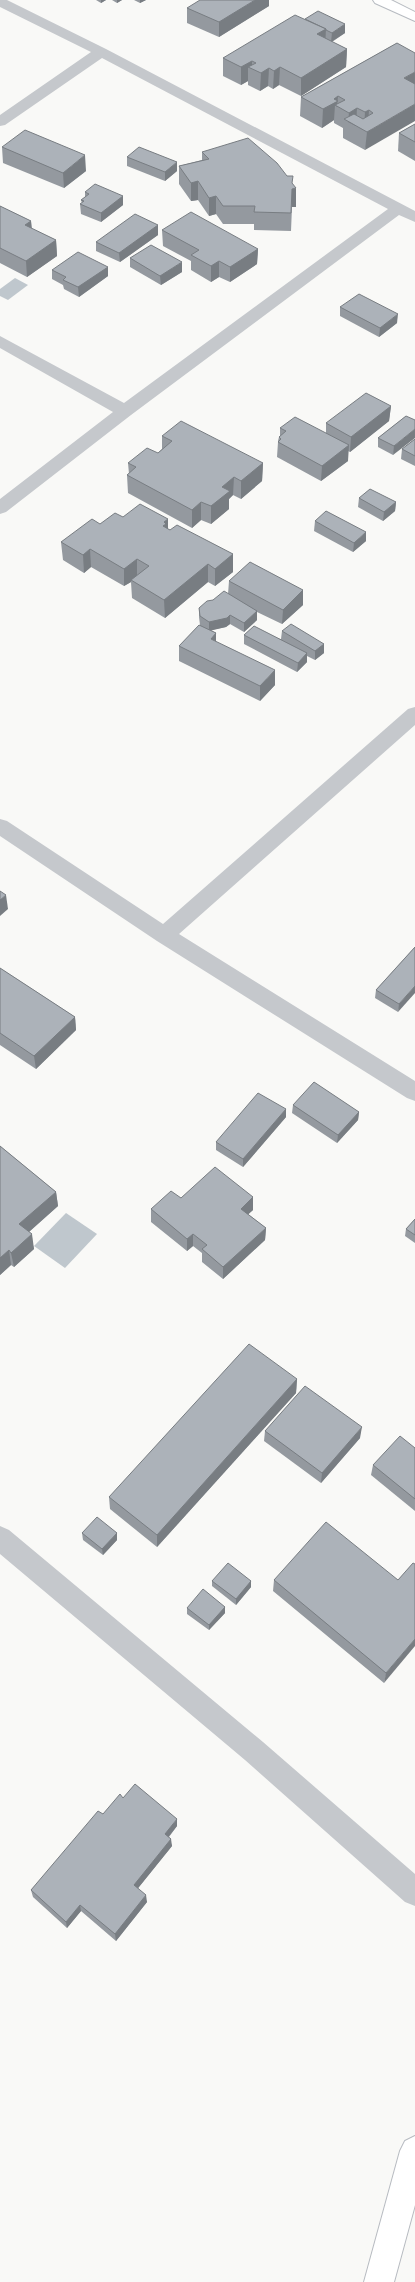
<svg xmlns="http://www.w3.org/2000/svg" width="415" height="2282" font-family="'Open Sans',sans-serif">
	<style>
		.water { fill: #bfc7cd }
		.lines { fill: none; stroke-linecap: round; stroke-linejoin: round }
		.secondary-casing { stroke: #b7bbc1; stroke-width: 2 }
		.street { fill: #c5c8cc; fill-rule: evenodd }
		.secondary { fill: #fff; fill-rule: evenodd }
		.wall { fill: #94999f }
		.shaded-wall { fill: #787d82 }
		.building { fill: #acb2b9; stroke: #787d82 }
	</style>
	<rect width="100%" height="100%" fill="#f9f9f7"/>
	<g class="water">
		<polygon points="15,278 28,285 8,300 0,296 0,289"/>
		<polygon points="66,1213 97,1234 65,1268 34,1246"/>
	</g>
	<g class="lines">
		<g class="secondary-casing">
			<g id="secondary">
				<polygon points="373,0 391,0 415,12 415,21 375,3"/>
				<polygon points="415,2136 415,2205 394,2282 364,2282 400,2151 405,2141"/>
			</g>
		</g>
		<g class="street">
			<polygon points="0,0 7,0 106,49 415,211 415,222 399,215 131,415 6,512 0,514 0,499 113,412 0,348 0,336 124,403 388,209 102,58 5,125 0,126 0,115 91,52 0,7"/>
			<polygon points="415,707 415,725 179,934 415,1081 415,1101 407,1098 157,941 0,836 0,819 7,821 163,924 408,709"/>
			<polygon points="0,1526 9,1530 263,1742 415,1874 415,1906 405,1902 245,1760 0,1554"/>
		</g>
		<use href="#secondary" class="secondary"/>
	</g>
	<g class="wall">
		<polygon points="96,0 106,0 101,3"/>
		<polygon points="112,0 122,0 117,3"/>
		<polygon points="134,0 146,0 140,3"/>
		<polygon points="269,6 219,37 187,23 187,8"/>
		<polygon points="305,19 345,33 332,42 347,49 346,67 301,96 279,85 273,89 268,86 260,91 248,85 248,81 241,85 223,76 223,58"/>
		<polygon points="397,43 365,150 343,138 343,128 334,123 334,120 322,128 300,116 301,97"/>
		<polygon points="415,124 415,161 398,151 399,133"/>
		<polygon points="2,147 86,171 64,188 3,163"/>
		<polygon points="202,152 287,176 292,183 296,207 292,207 291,231 254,230 254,224 223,224 216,214 209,216 198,200 191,201 179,184 179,166 202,160"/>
		<polygon points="127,157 177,171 165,181 127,166"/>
		<polygon points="85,192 123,196 123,205 101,222 81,214 80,204 82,203 81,200 85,197"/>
		<polygon points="0,206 31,221 32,229 56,240 57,256 27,277 0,263"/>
		<polygon points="158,225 158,235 120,262 96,251 96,242"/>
		<polygon points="162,230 258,249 257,264 230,282 219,277 211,282 191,270 191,261 163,246"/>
		<polygon points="130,258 182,272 161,285 130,267"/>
		<polygon points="108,267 108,276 79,297 64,289 63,285 52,279 52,270"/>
		<polygon points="340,307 397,323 379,337 340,316"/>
		<polygon points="391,406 389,421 350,452 348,451 348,461 321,481 277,457 278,442 278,441 279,437 280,436 280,428 326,433 326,423"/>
		<polygon points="406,416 393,455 378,447 378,438"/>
		<polygon points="162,436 263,463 262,481 241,499 233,495 229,499 229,509 211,524 201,520 192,528 128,493 127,475 129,474 128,463 158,453 162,449"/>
		<polygon points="415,439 415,466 401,459 402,449"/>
		<polygon points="359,498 396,502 395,511 383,521 358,507"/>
		<polygon points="123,517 168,519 168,529 170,530 233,554 233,572 215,586 208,582 165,618 132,598 131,582 124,586 91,567 84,573 63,560 61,542 100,524"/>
		<polygon points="315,521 366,541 353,552 314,531"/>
		<polygon points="229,581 303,605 282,624 257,612 257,620 244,632 230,624 226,627 211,630 216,633 216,642 275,685 260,701 179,661 179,646 200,625 199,617 199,608 213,600 228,594"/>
		<polygon points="282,631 324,644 324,653 315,660 307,656 307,662 297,672 244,644 244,635 281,639"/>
		<polygon points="415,947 398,1012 375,998 376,990"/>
		<polygon points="0,968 75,1017 76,1030 36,1069 0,1045"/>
		<polygon points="293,1105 359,1112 358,1120 337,1143 292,1113"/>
		<polygon points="286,1109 286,1117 243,1167 216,1150 216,1142"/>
		<polygon points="0,1146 56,1192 58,1206 29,1232 34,1249 14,1267 11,1265 0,1275"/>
		<polygon points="253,1197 253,1210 248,1214 266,1228 265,1240 223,1279 202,1262 202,1253 193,1246 187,1251 151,1222 151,1209 181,1198"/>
		<polygon points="415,1219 415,1243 405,1236 406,1229"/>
		<polygon points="297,1379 296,1393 157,1547 110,1509 109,1497"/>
		<polygon points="265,1431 360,1438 321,1483 264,1441"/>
		<polygon points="415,1448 415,1511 371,1475 373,1465"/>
		<polygon points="82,1533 117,1540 103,1555 83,1540"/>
		<polygon points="415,1564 384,1683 273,1591 274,1580 398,1580"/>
		<polygon points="212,1581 251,1581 251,1587 236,1605 212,1586"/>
		<polygon points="225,1607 225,1613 209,1630 187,1614 187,1608"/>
		<polygon points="123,1798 177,1826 169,1837 172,1846 138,1888 147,1902 116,1941 81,1911 67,1928 33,1897 31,1890 103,1814"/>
	</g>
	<g class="shaded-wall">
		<polygon points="101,0 106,0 101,3"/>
		<polygon points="117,0 122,0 117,3"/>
		<polygon points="140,0 146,0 140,3"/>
		<polygon points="255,0 269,0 269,6 219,37 219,22"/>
		<polygon points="345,24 345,33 331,42 332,33"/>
		<polygon points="326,29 325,47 317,34"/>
		<polygon points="347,49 346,67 301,96 301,78"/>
		<polygon points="252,61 252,69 248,67 248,81 241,85 241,67"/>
		<polygon points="280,67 279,85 273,89 274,71"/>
		<polygon points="269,68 268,86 260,91 261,73"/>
		<polygon points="415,72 415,90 404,78"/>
		<polygon points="338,96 337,107 335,105 334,120 322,128 323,109 334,99"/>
		<polygon points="415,104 415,121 365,150 367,132"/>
		<polygon points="357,108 356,126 348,122 349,113"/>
		<polygon points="369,110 368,128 364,131 365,112"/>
		<polygon points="85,155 86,171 64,188 63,173"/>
		<polygon points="177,162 177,171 165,181 165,172"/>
		<polygon points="198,181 198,200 191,201 191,183"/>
		<polygon points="296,188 296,207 292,207 292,189"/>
		<polygon points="123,196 123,205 101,222 101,213"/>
		<polygon points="216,196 216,214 209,216 209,198"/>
		<polygon points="31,221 32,236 25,225"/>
		<polygon points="158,225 158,235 120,262 119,253"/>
		<polygon points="56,240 57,256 27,277 26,261"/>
		<polygon points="258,249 257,264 230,282 230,267"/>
		<polygon points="219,261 219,277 211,282 211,266"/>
		<polygon points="182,262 182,272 161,285 160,276"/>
		<polygon points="108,267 108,276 79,297 78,287"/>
		<polygon points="398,314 397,323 379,337 380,328"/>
		<polygon points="391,406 389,421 350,452 351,437"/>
		<polygon points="415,429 415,438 393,455 394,446"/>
		<polygon points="349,445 348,461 321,481 322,466"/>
		<polygon points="263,463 262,481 241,499 241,481"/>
		<polygon points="234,477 233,495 229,499 229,509 211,524 211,506 222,487"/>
		<polygon points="201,502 201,520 192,528 192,510"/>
		<polygon points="396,502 395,511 383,521 384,512"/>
		<polygon points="168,519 168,537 163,526 164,522"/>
		<polygon points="366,532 366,541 353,552 354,543"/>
		<polygon points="90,549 91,567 84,573 83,555"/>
		<polygon points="233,554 233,572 215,586 215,569"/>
		<polygon points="137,559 137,577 131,580 131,582 124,586 124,569"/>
		<polygon points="208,564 208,582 165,618 164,600"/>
		<polygon points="303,590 303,605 282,624 283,610"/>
		<polygon points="257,611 257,620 244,632 244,623"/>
		<polygon points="230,615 230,624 226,627 209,631 209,622"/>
		<polygon points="216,633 216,648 211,639"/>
		<polygon points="324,644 324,653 315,660 315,651"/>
		<polygon points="307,653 307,662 297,672 298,663"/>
		<polygon points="275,670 275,685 260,701 260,686"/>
		<polygon points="6,895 8,909 0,916 0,900"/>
		<polygon points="415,986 415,993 398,1012 399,1004"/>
		<polygon points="75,1017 76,1030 36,1069 34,1056"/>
		<polygon points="286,1109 286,1117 243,1167 243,1159"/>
		<polygon points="359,1112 358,1120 337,1143 338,1135"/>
		<polygon points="56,1192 58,1206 22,1238 19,1224"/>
		<polygon points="253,1197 253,1210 241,1221 241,1209"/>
		<polygon points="266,1228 265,1240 223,1279 223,1267"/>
		<polygon points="32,1234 34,1249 14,1267 11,1253"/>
		<polygon points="193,1234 193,1246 187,1251 187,1239"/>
		<polygon points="9,1250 11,1265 0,1275 0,1258"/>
		<polygon points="297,1379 296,1393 157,1547 157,1535"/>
		<polygon points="362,1427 360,1438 321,1483 322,1473"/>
		<polygon points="117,1533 117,1540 103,1555 102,1549"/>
		<polygon points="251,1581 251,1587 236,1605 236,1599"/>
		<polygon points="225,1607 225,1613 209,1630 209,1625"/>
		<polygon points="415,1639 415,1646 384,1683 386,1673"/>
		<polygon points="177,1819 177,1826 165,1841 165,1834"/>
		<polygon points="171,1839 172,1846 135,1892 134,1885"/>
		<polygon points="146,1895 147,1902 116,1941 115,1934"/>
		<polygon points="80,1905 81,1911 67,1928 66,1922"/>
	</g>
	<g class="building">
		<polygon points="200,0 255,0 219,22 187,8"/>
		<polygon points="318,11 345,24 332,33 326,30 326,29 305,19"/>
		<polygon points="295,15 326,29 317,34 347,49 301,78 280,67 274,71 269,68 261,73 248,67 256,63 252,61 241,67 223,58"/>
		<polygon points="397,43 415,53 415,72 404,78 415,84 415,104 367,132 344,119 354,114 363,119 373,113 369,110 365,112 357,108 349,113 335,105 345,100 338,96 334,99 338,101 323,109 301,97"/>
		<polygon points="415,124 415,142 399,133"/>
		<polygon points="25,130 85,155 63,173 2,147"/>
		<polygon points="248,138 277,163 287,176 293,176 292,183 296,188 292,189 291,213 254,212 255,206 223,206 216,196 209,198 198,181 191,183 179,166 209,159 202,152"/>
		<polygon points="139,147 177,162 165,172 127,157"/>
		<polygon points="95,184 123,196 101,213 80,204 84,201 81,200 89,194 85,192"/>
		<polygon points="0,206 31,221 25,225 56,240 26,261 0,248"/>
		<polygon points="191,212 258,249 230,267 219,261 211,266 191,255 199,250 162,230"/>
		<polygon points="135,214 158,225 119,253 96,242"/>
		<polygon points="151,245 182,262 160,276 130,258"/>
		<polygon points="78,252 108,267 78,287 63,280 66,277 52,270"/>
		<polygon points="359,294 398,314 380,328 340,307"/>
		<polygon points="366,393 391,406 351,437 326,423"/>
		<polygon points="406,416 415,420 415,429 394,446 378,438"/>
		<polygon points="295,417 349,445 322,466 278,442 281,439 279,437 286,431 280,428"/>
		<polygon points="181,421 263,463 241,481 234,477 222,487 230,491 211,506 201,502 192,510 127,475 136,467 128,463 147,448 158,453 172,441 162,436"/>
		<polygon points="415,439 415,456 402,449"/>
		<polygon points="370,489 396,502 384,512 359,498"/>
		<polygon points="140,504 168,519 164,522 166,524 163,526 170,530 177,525 233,554 215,569 208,564 164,600 131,580 149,566 137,559 124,569 90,549 83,555 61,542 92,519 100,524 115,513 123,517"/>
		<polygon points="326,511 366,532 354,543 315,521"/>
		<polygon points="250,562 303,590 283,610 229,581"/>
		<polygon points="224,591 257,611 244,623 230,615 227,618 209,622 200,616 199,608 207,601 213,600"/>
		<polygon points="291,624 324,644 315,651 282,631"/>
		<polygon points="199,625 216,633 211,639 275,670 260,686 179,646"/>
		<polygon points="254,626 307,653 298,663 244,635"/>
		<polygon points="0,891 6,895 0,900"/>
		<polygon points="415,947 415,986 399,1004 376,990"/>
		<polygon points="0,968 75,1017 34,1056 0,1033"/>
		<polygon points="314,1082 359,1112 338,1135 293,1105"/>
		<polygon points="258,1093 286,1109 243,1159 216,1142"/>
		<polygon points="0,1146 56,1192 19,1224 32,1234 11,1253 9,1250 0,1258"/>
		<polygon points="215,1167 253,1197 241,1209 266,1228 223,1267 202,1249 207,1245 193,1234 187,1239 151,1209 171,1191 181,1198"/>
		<polygon points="415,1219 415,1235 406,1229"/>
		<polygon points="249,1344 297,1379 157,1535 109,1497"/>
		<polygon points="305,1386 362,1427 322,1473 265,1431"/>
		<polygon points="400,1436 415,1448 415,1499 373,1465"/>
		<polygon points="97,1517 117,1533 102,1549 82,1533"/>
		<polygon points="326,1522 398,1580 413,1563 415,1564 415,1639 386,1673 274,1580"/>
		<polygon points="228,1563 251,1581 236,1599 212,1581"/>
		<polygon points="203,1589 225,1607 209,1625 187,1608"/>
		<polygon points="135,1784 177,1819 165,1834 171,1839 134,1885 146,1895 115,1934 80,1905 66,1922 31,1890 98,1811 103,1814 120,1794 123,1798"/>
	</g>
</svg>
